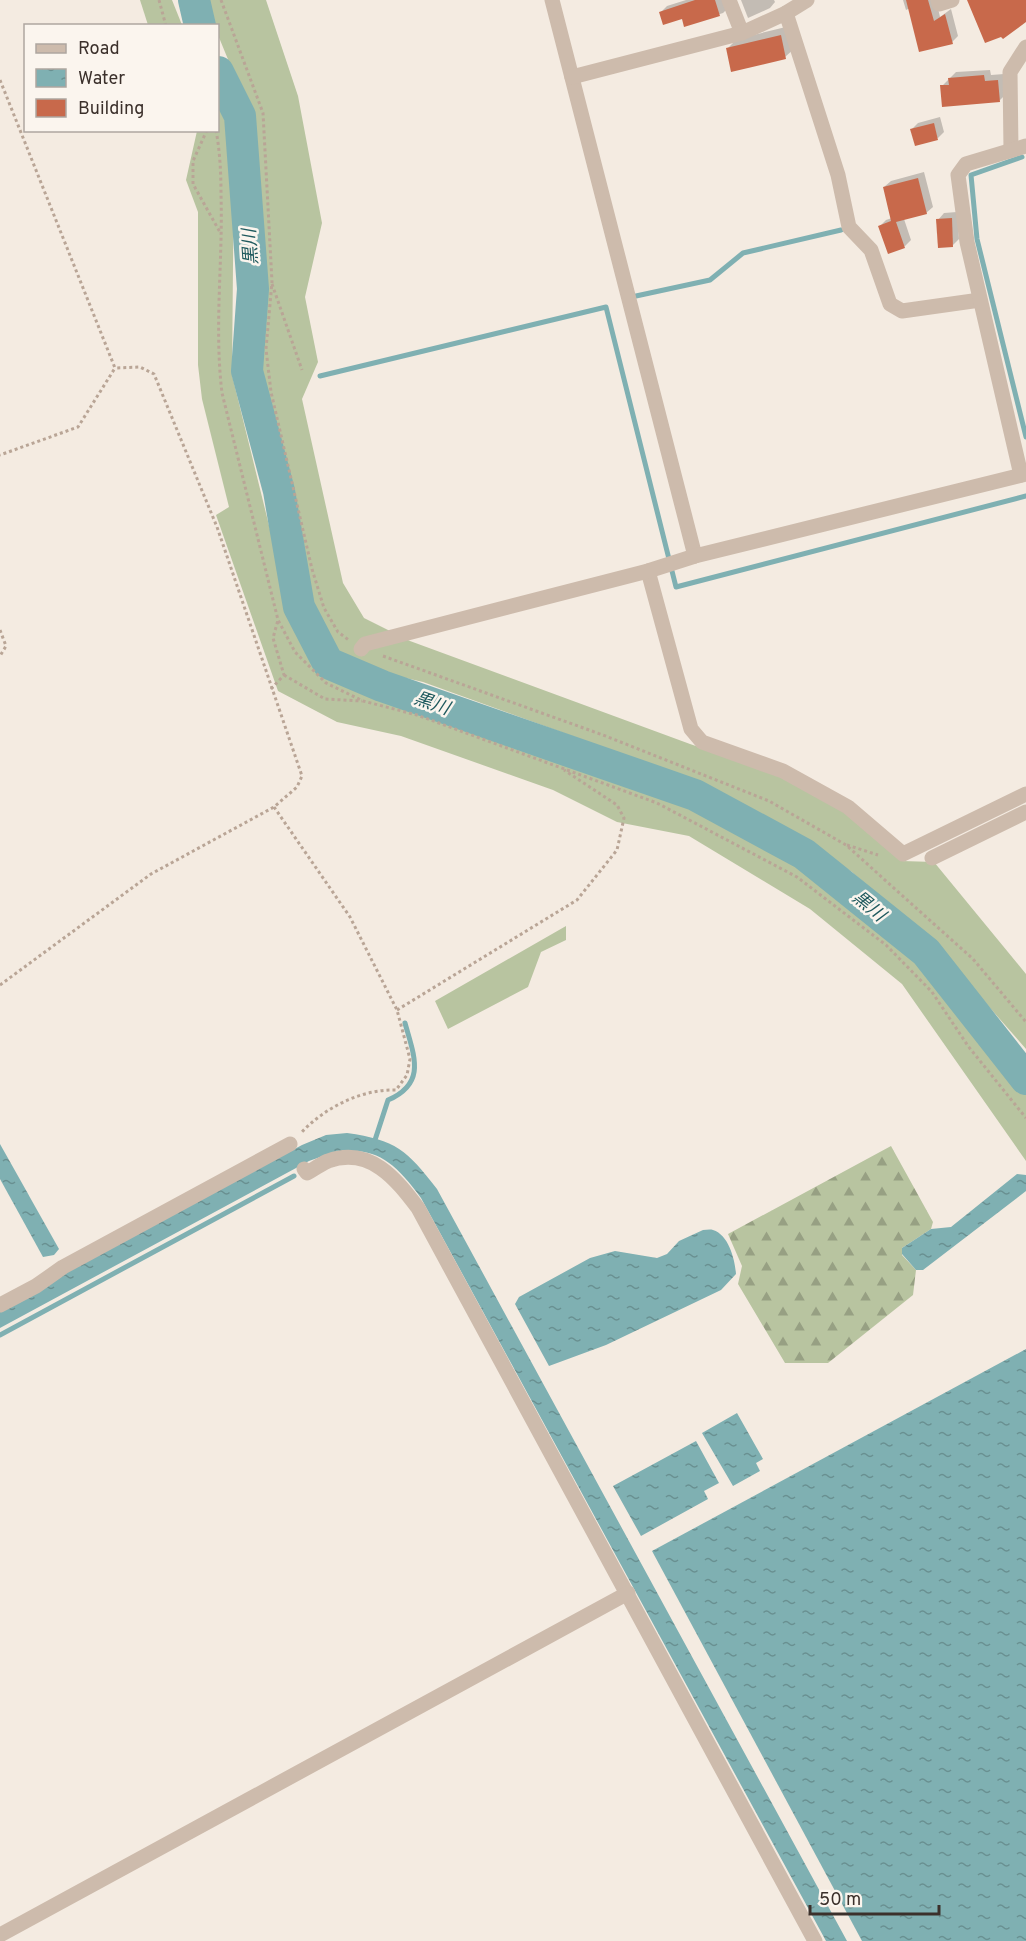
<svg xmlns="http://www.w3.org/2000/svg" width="1026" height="1941" font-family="Overpass,'Noto Sans JP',sans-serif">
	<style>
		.grass { fill: #b8c4a0 }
		.forest { fill: url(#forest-firs) }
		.water { fill: url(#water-ripples) }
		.shadow { fill: #0003 }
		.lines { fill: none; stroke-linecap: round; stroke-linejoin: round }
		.stream { stroke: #7fb0b2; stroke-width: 5 }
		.river { stroke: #7fb0b2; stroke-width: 32 }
		.building { fill: #c8694b }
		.path { stroke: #b9a596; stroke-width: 3; stroke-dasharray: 3 3; stroke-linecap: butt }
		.minor { stroke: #cdbbac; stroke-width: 15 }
		.labels { text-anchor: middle; stroke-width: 5; stroke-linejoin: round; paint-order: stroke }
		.water-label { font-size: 18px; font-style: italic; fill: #1f5a5e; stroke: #fbf5ee }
	</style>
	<defs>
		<pattern id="forest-firs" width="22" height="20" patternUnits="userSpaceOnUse" patternTransform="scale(1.5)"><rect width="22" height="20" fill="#b8c4a0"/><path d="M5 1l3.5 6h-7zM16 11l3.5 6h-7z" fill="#97a083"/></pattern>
		<pattern id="water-ripples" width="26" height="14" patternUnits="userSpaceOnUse" patternTransform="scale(1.5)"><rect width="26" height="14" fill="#7fb0b2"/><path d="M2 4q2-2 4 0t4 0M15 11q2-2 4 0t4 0" fill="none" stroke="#699091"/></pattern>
	</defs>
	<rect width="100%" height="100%" fill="#f4ebe1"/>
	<g class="grass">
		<polygon points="140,0 172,0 182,25 148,25"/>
		<polygon points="203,0 266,0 298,96 322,223 305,297 318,362 302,399 343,583 364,618 410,641 690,744 780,775 844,812 902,861 934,862 1026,974 1026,1049 949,961 852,872 795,835 605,748 423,682 358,667 328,644 310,611 253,370 257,281 250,113 218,35 218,26 214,25"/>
		<polygon points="218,96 234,153 232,375 293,623 320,663 356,686 402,699 657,790 802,866 895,935 940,980 1026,1092 1026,1161 902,984 810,909 689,836 617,822 553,790 401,736 337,722 278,691 216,515 229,507 202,399 198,365 198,212 186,180 197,131 218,130"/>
		<polygon points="566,926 566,940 541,952 528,987 448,1029 435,1001"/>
	</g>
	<polygon class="forest" points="891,1146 933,1222 931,1229 902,1248 902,1255 916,1270 913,1295 828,1363 785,1363 738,1284 742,1266 728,1234"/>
	<g class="water">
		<path d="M347,1133c49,7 60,17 90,56l410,752h-21l-405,-743c-33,-46 -57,-58 -112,-37l-309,167v-16l55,-34 247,-133 24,-10z"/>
		<polygon points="0,1144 59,1249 54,1255 43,1257 0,1179"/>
		<polygon points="1017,1174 1026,1175 1026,1191 923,1270 916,1270 902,1254 902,1248 931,1229 951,1227"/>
		<path d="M703,1230c3,0 7,-1 10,0 16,5 22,30 23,44l-15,16 -115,55 -57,21 -34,-62 4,-7 71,-39 25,-7 42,7 10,-4 12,-13z"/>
		<polygon points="1026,1349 1026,1941 862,1941 652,1551"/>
		<polygon points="737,1413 763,1459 756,1463 760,1471 733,1486 702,1433"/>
		<polygon points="696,1441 719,1483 704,1491 708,1499 641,1536 613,1486"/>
	</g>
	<g class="shadow">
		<polygon points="686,0 727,0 729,7 723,13 685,25 683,17 661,12 667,6"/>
		<polygon points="741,0 774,0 775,2 770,8 748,18"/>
		<polygon points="903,0 936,0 940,17 951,9 958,36 952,42 910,8 906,10"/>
		<polygon points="790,26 795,48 785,57 727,49 737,39"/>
		<polygon points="990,70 991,75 1004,74 1006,94 1000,100 942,86 956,72"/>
		<polygon points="940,117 944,132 938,138 912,129 918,123"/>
		<polygon points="924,172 933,207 926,213 904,219 911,240 905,246 889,252 880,226 886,220 892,218 884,187 891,181"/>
		<polygon points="957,212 959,239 953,245 938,220 944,213"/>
	</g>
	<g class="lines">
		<g class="stream">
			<polyline points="1022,157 971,175 977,239 1026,437"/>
			<polyline points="636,296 710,280 743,253 841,230"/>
			<polyline points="320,376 606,307 676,587 1026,496"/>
			<path d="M374,1143l14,-43c39,-17 26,-44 17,-77"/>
			<polyline points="0,1335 294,1176"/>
		</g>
		<g class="river">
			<polyline points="194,0 200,26"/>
			<polyline points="218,72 240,116 253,289 247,371 279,491 299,607 328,663 382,686 695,795 804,854 926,952 1026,1079"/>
		</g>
	</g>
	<g class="building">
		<polygon points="695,0 715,0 720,16 684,27 682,19 663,25 659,12"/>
		<polygon points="906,0 928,0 934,21 945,14 953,44 919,52"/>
		<polygon points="967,0 1026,0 1026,22 1003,39 1001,37 985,43"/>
		<polygon points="781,35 786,59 731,72 726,48"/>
		<polygon points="984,75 985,81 998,80 1000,102 942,107 940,85 949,85 948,78"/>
		<polygon points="934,123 938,140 915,146 910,129"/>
		<polygon points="918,178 927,214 896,222 905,248 888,254 878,226 891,221 883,187"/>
		<polygon points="952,218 953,247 938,248 936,219"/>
	</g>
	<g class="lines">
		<g class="path">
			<polyline points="159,0 166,26"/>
			<polyline points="221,0 263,113 272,282 266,349 271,392 312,569 324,608 338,632 350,641"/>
			<polyline points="0,80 115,368 78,427 0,455"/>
			<polyline points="207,130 193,161 193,184 221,234"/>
			<path d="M216,130c4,22 5,43 5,65 2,66 -7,132 1,198l56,227 17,32 31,31 37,18 54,14 240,88 140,74 89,68 46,47 36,54 58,72"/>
			<polyline points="272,284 302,370"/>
			<polyline points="0,630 6,646 0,656"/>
			<polyline points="383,656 603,735 769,801 846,845 973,959 1026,1022"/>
			<polyline points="284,675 325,699 362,701"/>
			<polyline points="271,689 284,675 273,638 278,620"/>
			<path d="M274,807l76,110 47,93 13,49 -3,16 -11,15c-35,-1 -72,18 -95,43"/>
			<polyline points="847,845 878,855"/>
			<polyline points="0,985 151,874 274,807 297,787 302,776 217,527 154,374 140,367 115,368"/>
			<polyline points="397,1010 577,900 617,850 624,818 617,805 564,770"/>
		</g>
		<g class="minor">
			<polyline points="552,0 695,556"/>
			<polyline points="729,0 742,33"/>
			<polyline points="938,0 939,4 952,0"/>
			<polyline points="786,13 807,0"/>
			<polyline points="572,77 742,33 786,13 838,175 849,227 871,250 890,304 902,311 980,300"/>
			<polyline points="1011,150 1010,72 1026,47"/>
			<polyline points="1021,475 967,242 958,175 966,164 1026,146"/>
			<polyline points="648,571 691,729 702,742 783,771 848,807 903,854 1026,794"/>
			<polyline points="361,649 365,644 648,571 695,556 1026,474"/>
			<polyline points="932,858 1026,812"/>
			<path d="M304,1169l3,4c7,-4 14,-9 21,-12 42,-15 68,18 90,47l397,733"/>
			<polyline points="0,1305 36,1286 63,1267 290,1144"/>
			<polyline points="0,1935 628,1593"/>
		</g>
	</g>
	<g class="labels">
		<g class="water-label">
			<text transform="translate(250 247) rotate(-94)" y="6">黒川</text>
			<text transform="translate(432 703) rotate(19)" y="6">黒川</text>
			<text transform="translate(869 906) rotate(39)" y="6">黒川</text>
		</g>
	</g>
	<rect x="24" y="24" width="195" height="108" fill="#fbf5ee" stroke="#aea6a0" stroke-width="1.5"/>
	<rect x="36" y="44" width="30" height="9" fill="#cdbbac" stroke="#aea6a0" stroke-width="1.5"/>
	<text x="78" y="54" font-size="18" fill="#3b302b">Road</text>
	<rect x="36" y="69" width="30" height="18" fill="url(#water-ripples)" stroke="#aea6a0" stroke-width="1.5"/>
	<text x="78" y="84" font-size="18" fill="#3b302b">Water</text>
	<rect x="36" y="99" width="30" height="18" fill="#c8694b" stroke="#aea6a0" stroke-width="1.5"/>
	<text x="78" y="114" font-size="18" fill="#3b302b">Building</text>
	<path d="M810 1905v9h129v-9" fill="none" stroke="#3b302b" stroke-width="3"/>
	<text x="819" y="1905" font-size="18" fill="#3b302b" stroke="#fbf5ee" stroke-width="4.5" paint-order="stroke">50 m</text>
</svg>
